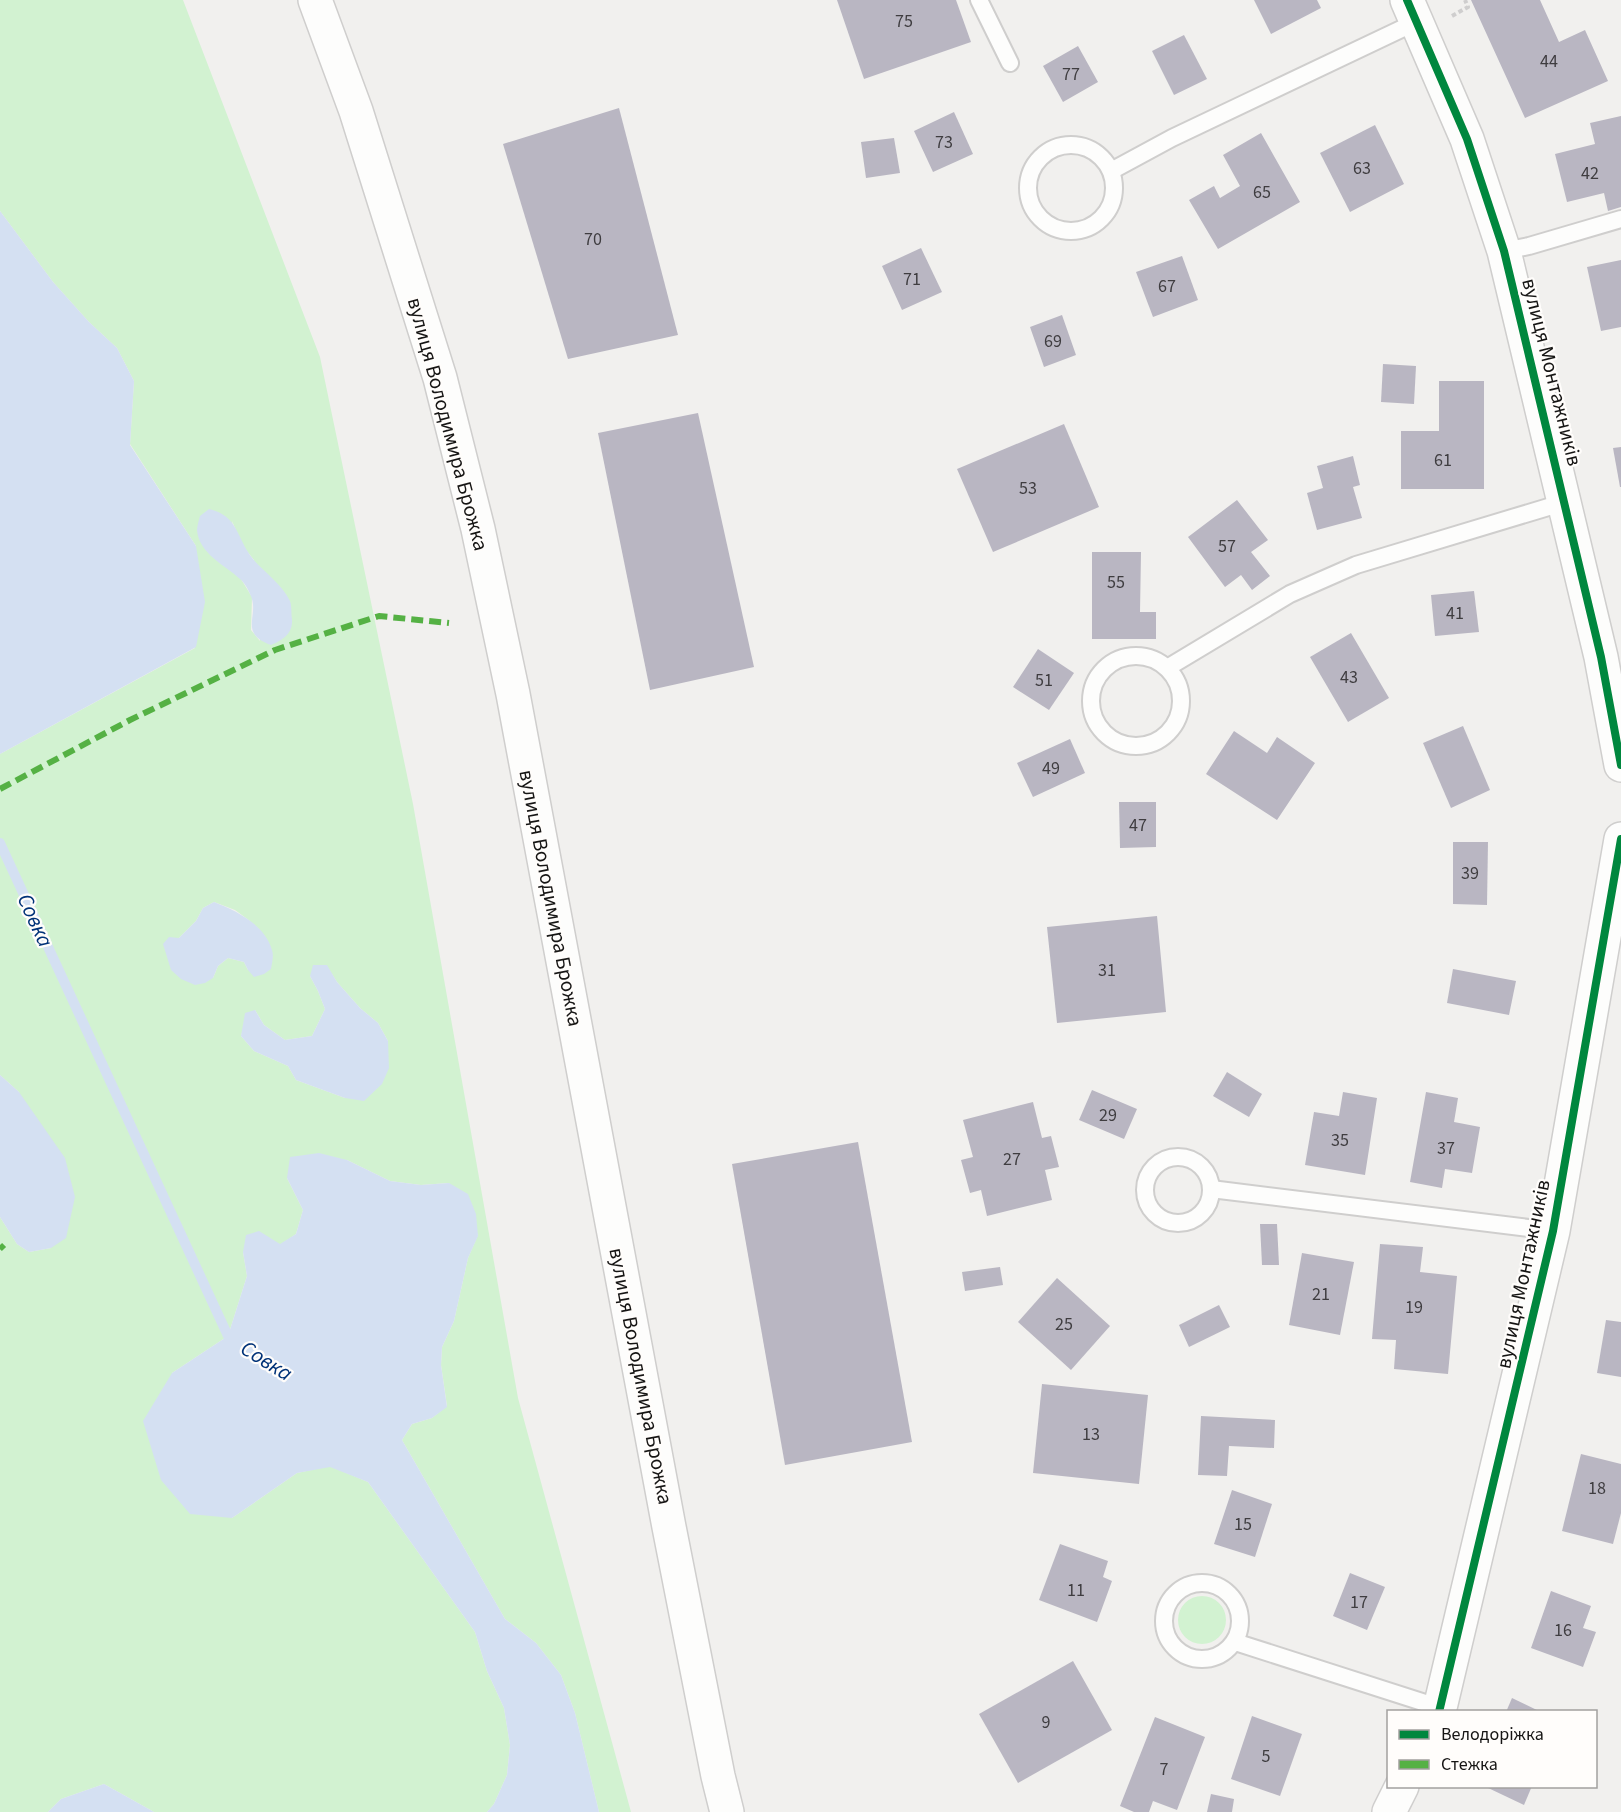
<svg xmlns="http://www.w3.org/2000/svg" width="1621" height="1812" font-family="'Source Sans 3',sans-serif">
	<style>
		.green { fill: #d2f2d1; fill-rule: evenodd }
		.water { fill: #d4e0f2 }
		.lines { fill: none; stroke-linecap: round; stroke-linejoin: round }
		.stream { stroke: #d4e0f2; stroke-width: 10 }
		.building { fill: #b9b6c2 }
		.service-casing { stroke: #cfcecd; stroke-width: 20 }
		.tertiary-casing { stroke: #cfcecd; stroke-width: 36 }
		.secondary-casing { stroke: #cfcecd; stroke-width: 36 }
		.path { stroke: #cfcece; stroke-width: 4; stroke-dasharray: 4.5 3; stroke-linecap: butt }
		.service { stroke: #fdfdfc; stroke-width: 16 }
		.tertiary { stroke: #fdfdfc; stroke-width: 33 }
		.secondary { stroke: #fdfdfc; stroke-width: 33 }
		.quiet { stroke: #55b144; stroke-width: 6; stroke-dasharray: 12 6; stroke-linecap: butt }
		.cycleway-casing { stroke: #fffdfb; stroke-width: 11 }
		.cycleway { stroke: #00873e; stroke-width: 8 }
		.labels { text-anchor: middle; stroke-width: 4.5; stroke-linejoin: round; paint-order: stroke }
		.number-label { font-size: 18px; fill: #3f3d40 }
		.street-label { font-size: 21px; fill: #161514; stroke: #fffdfb }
		.water-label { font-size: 22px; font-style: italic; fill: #003278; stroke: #fffdfb }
	</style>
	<rect width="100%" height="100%" fill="#f1f0ee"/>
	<g class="green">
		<path d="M0,0h183l137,357 93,447 105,594 113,414h-32l-24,-99 -14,-38 -25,-32 -31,-24 -103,-179 10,-16 20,-6 15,-12 -6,-41 1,-18 12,-26 14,-63 10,-23 -29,-52 -28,2 -31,-4 -43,-21 -60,18 16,32 -7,24 -16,11 -21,-13 -16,20 4,24 -19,60 -56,37 60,145 65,-45 33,-7 38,16 107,150 12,39 17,37 6,37 -3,30 -13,29 -7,8h-333l-50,-28 -43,15 -13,13h-48v-595l17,27 12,8 22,-4 -32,-156 -19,-17v-321l195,-106 1,-102 -66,-102 4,-63 -17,-33 -28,-26 -36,-40 -53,-71zM232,521l10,24 12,15 6,81 -9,-11 1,-33 -11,-18zM214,902l21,8 15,11 -2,49 -4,-8 -16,-4 -10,8 -5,12 -34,-40 17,-17 7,-13zM326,965l11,17 23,26 18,15 10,18 -43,57 -49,-18 -8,-14 -34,-15 -13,-15 2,-7 12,-19 9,15 21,15 27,-4 13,-27 -7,-18 -8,-15z"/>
		<circle cx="1202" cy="1620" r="24"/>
	</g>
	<g class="water">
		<polygon points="0,211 53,282 89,322 117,348 134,381 130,445 196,546 205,602 196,647 0,754"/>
		<path d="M209,509c30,7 27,29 44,50 11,13 29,25 37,42 2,5 1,13 2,18 1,15 -9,21 -21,26 -34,-12 -10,-30 -21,-51 -2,-5 -6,-12 -10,-15 -15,-14 -41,-25 -43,-49 0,-4 2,-10 3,-14z"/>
		<path d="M214,902c23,9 51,23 58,48 2,6 0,13 -1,19l-7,5 -10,3 -6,-7 -4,-8 -16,-4 -10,8 -5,12 -8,5 -10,2 -14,-6 -10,-9 -8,-26 6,-7 10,1 17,-17 7,-13z"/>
		<polygon points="313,965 327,965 337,982 360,1008 378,1023 388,1041 389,1068 382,1084 364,1101 345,1098 296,1080 288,1066 254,1051 241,1036 245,1013 255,1010 264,1025 285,1040 312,1036 325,1009 318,991 310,976"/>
		<polygon points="0,1075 19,1092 65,1158 75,1197 66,1238 51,1248 29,1252 17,1244 0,1217"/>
		<polygon points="319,1153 347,1160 390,1181 421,1185 449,1183 468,1194 476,1214 478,1236 468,1258 454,1321 442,1347 441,1365 447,1407 432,1418 412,1424 402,1440 505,1619 536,1643 561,1675 575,1713 599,1812 487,1812 494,1804 507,1775 510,1745 504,1708 487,1671 475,1632 368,1482 330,1467 297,1473 232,1518 190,1514 161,1480 143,1421 172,1373 228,1336 247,1276 243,1252 246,1235 259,1231 280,1244 296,1234 303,1210 287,1178 290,1157"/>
		<polygon points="104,1784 154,1812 48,1812 61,1799"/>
	</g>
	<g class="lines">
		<polyline class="stream" points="0,843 228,1336 238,1342"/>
	</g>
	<g class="building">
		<polygon points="837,0 956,0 971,42 864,79"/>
		<polygon points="1254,0 1317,0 1321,8 1271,34"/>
		<polygon points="1471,0 1540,0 1559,42 1585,30 1608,81 1525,118"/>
		<polygon points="1184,35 1207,79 1174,95 1152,51"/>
		<polygon points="1078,46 1098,82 1063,102 1043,66"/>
		<polygon points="619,108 678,335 568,359 503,144"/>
		<polygon points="954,112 973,154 933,172 914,131"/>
		<polygon points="1621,116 1621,207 1608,211 1604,193 1567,202 1555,154 1595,144 1590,123"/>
		<polygon points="1375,125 1404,184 1350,212 1320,153"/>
		<polygon points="1261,133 1300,202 1218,249 1189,200 1214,186 1220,198 1240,186 1223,155"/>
		<polygon points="894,138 900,173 866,178 861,142"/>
		<polygon points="921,248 942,292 902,310 882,266"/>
		<polygon points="1182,256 1198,300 1153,317 1136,272"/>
		<polygon points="1621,260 1621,327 1601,331 1587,267"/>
		<polygon points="1062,315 1076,355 1044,367 1030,327"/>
		<polygon points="1383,364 1416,366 1414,404 1381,402"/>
		<polygon points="1439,381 1484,381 1484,489 1401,489 1401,431 1439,431"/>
		<polygon points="698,413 754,667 650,690 598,433"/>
		<polygon points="1064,424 1099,507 993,552 957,469"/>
		<polygon points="1621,447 1621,487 1620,487 1613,448"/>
		<polygon points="1353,456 1360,485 1353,487 1362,518 1317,530 1307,493 1323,488 1317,466"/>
		<polygon points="1237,500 1268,540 1251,552 1270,576 1252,590 1241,575 1225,587 1188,537"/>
		<polygon points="1092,552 1141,552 1140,612 1156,612 1156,639 1092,639"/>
		<polygon points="1474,591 1479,632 1435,636 1431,595"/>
		<polygon points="1351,633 1389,698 1348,722 1310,657"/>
		<polygon points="1038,649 1074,673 1049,710 1013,687"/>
		<polygon points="1463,726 1490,790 1451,808 1423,743"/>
		<polygon points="1234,731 1267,753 1277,737 1315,763 1277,820 1206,774"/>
		<polygon points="1070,739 1085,773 1033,797 1017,763"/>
		<polygon points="1119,802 1156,802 1156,847 1120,848"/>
		<polygon points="1453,842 1488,842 1487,905 1453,904"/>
		<polygon points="1157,916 1166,1012 1057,1023 1047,927"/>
		<polygon points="1453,969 1516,981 1509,1015 1447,1003"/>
		<polygon points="1227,1072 1262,1094 1249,1117 1213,1096"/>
		<polygon points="1092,1090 1137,1109 1124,1139 1079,1120"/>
		<polygon points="1343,1092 1377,1098 1365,1175 1305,1165 1314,1112 1339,1116"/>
		<polygon points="1426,1092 1458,1098 1454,1122 1480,1127 1472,1173 1445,1169 1442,1188 1410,1182"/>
		<polygon points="1033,1102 1042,1138 1051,1136 1059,1167 1045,1170 1052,1200 987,1216 981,1190 970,1193 961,1160 973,1157 963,1120"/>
		<polygon points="858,1142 912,1442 785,1465 732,1164"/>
		<polygon points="1260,1224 1277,1224 1279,1265 1262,1265"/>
		<polygon points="1380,1244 1423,1247 1420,1272 1457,1276 1448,1374 1394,1369 1396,1340 1372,1339"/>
		<polygon points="1302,1253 1354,1262 1340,1335 1289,1325"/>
		<polygon points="1000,1267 1003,1285 965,1291 962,1272"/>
		<polygon points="1057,1278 1110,1326 1071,1370 1018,1322"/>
		<polygon points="1219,1305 1230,1327 1189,1347 1179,1325"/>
		<polygon points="1606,1320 1621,1322 1621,1377 1597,1373"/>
		<polygon points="1042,1384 1148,1395 1139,1484 1033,1473"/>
		<polygon points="1201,1416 1275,1420 1274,1448 1229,1446 1227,1476 1198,1475"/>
		<polygon points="1581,1454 1621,1464 1621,1513 1613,1544 1562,1531"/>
		<polygon points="1232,1490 1272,1504 1255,1557 1214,1544"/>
		<polygon points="1060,1544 1108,1561 1103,1577 1112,1581 1097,1622 1039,1600"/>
		<polygon points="1350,1573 1385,1587 1367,1630 1333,1616"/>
		<polygon points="1551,1591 1591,1606 1583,1628 1596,1632 1583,1667 1531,1648"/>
		<polygon points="1073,1661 1112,1730 1018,1783 979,1714"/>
		<polygon points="1512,1698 1541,1712 1506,1712"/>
		<polygon points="1252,1716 1302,1734 1280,1796 1231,1779"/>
		<polygon points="1155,1717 1205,1737 1177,1810 1153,1801 1149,1812 1134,1812 1120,1806"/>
		<polygon points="1484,1786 1532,1786 1524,1805"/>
		<polygon points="1211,1794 1234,1799 1232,1812 1207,1812"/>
	</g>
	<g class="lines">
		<g class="service-casing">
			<g id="service">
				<polyline points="979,0 1010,63"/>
				<circle cx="1071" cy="188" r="43"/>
				<polyline points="1111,171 1172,138 1416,22"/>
				<polyline points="1504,251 1529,246 1621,219"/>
				<circle cx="1136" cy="701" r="45"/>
				<polyline points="1167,668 1290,594 1356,565 1565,502"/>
				<circle cx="1178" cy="1190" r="33"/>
				<polyline points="1211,1189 1553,1231"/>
				<circle cx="1202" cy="1621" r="38"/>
				<polyline points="1235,1642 1441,1708"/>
			</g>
		</g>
		<g class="tertiary-casing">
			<g id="tertiary">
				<polyline points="1407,0 1467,139 1504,251 1601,657 1621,765"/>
				<polyline points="1439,1712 1553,1231 1621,839"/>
				<polyline points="1389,1812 1402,1786"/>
			</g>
		</g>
		<g class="secondary-casing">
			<polyline id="secondary" points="315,0 356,111 440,378 478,529 513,694 669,1527 718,1776 727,1812"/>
		</g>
		<polyline class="path" points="1452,16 1468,7 1465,0"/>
		<use href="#service" class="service"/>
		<use href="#tertiary" class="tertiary"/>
		<use href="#secondary" class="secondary"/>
		<g class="quiet">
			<polyline points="0,789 130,720 275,650 379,616 449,623"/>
			<polyline points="0,1245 4,1249"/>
		</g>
		<g class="cycleway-casing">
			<g id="cycleway">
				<polyline points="1407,0 1467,139 1504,251 1601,657 1621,765"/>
				<polyline points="1439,1712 1553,1231 1621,839"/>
			</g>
		</g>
		<use href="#cycleway" class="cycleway"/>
	</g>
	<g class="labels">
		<g class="number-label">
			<text x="904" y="27">75</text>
			<text x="1549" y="67">44</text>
			<text x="1071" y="80">77</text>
			<text x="944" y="148">73</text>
			<text x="1362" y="174">63</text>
			<text x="1590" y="179">42</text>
			<text x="1262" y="198">65</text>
			<text x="593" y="245">70</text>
			<text x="912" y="285">71</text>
			<text x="1167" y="292">67</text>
			<text x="1053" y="347">69</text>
			<text x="1443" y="466">61</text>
			<text x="1028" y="494">53</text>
			<text x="1227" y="552">57</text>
			<text x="1116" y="588">55</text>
			<text x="1455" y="619">41</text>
			<text x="1349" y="683">43</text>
			<text x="1044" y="686">51</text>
			<text x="1051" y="774">49</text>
			<text x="1138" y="831">47</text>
			<text x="1470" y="879">39</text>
			<text x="1107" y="976">31</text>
			<text x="1108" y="1121">29</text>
			<text x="1340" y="1146">35</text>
			<text x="1446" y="1154">37</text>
			<text x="1012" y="1165">27</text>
			<text x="1321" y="1300">21</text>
			<text x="1414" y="1313">19</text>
			<text x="1064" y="1330">25</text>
			<text x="1091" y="1440">13</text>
			<text x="1597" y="1494">18</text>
			<text x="1243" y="1530">15</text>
			<text x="1076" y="1596">11</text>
			<text x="1359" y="1608">17</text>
			<text x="1563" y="1636">16</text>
			<text x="1046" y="1728">9</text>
			<text x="1266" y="1762">5</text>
			<text x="1164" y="1775">7</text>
		</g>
		<g class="street-label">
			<text transform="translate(1552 372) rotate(76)" y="7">вулиця Монтажників</text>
			<text transform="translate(448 424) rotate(75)" y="7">вулиця Володимира Брожка</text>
			<text transform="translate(551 898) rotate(79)" y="7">вулиця Володимира Брожка</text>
			<text transform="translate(1523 1274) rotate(-78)" y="7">вулиця Монтажників</text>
			<text transform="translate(641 1376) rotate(79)" y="7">вулиця Володимира Брожка</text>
		</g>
		<g class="water-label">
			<text transform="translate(36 920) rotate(65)" y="8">Совка</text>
			<text transform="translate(267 1360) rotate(32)" y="8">Совка</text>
		</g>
	</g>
	<rect x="1387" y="1710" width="210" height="78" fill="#fffdfb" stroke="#a2a09f" stroke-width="1.5"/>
	<rect x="1399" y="1730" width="30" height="9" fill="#00873e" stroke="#a2a09f" stroke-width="1.5"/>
	<text x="1441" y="1740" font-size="18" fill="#161514">Велодоріжка</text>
	<rect x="1399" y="1760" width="30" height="9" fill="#55b144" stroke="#a2a09f" stroke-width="1.5"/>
	<text x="1441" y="1770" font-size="18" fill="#161514">Стежка</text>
</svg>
